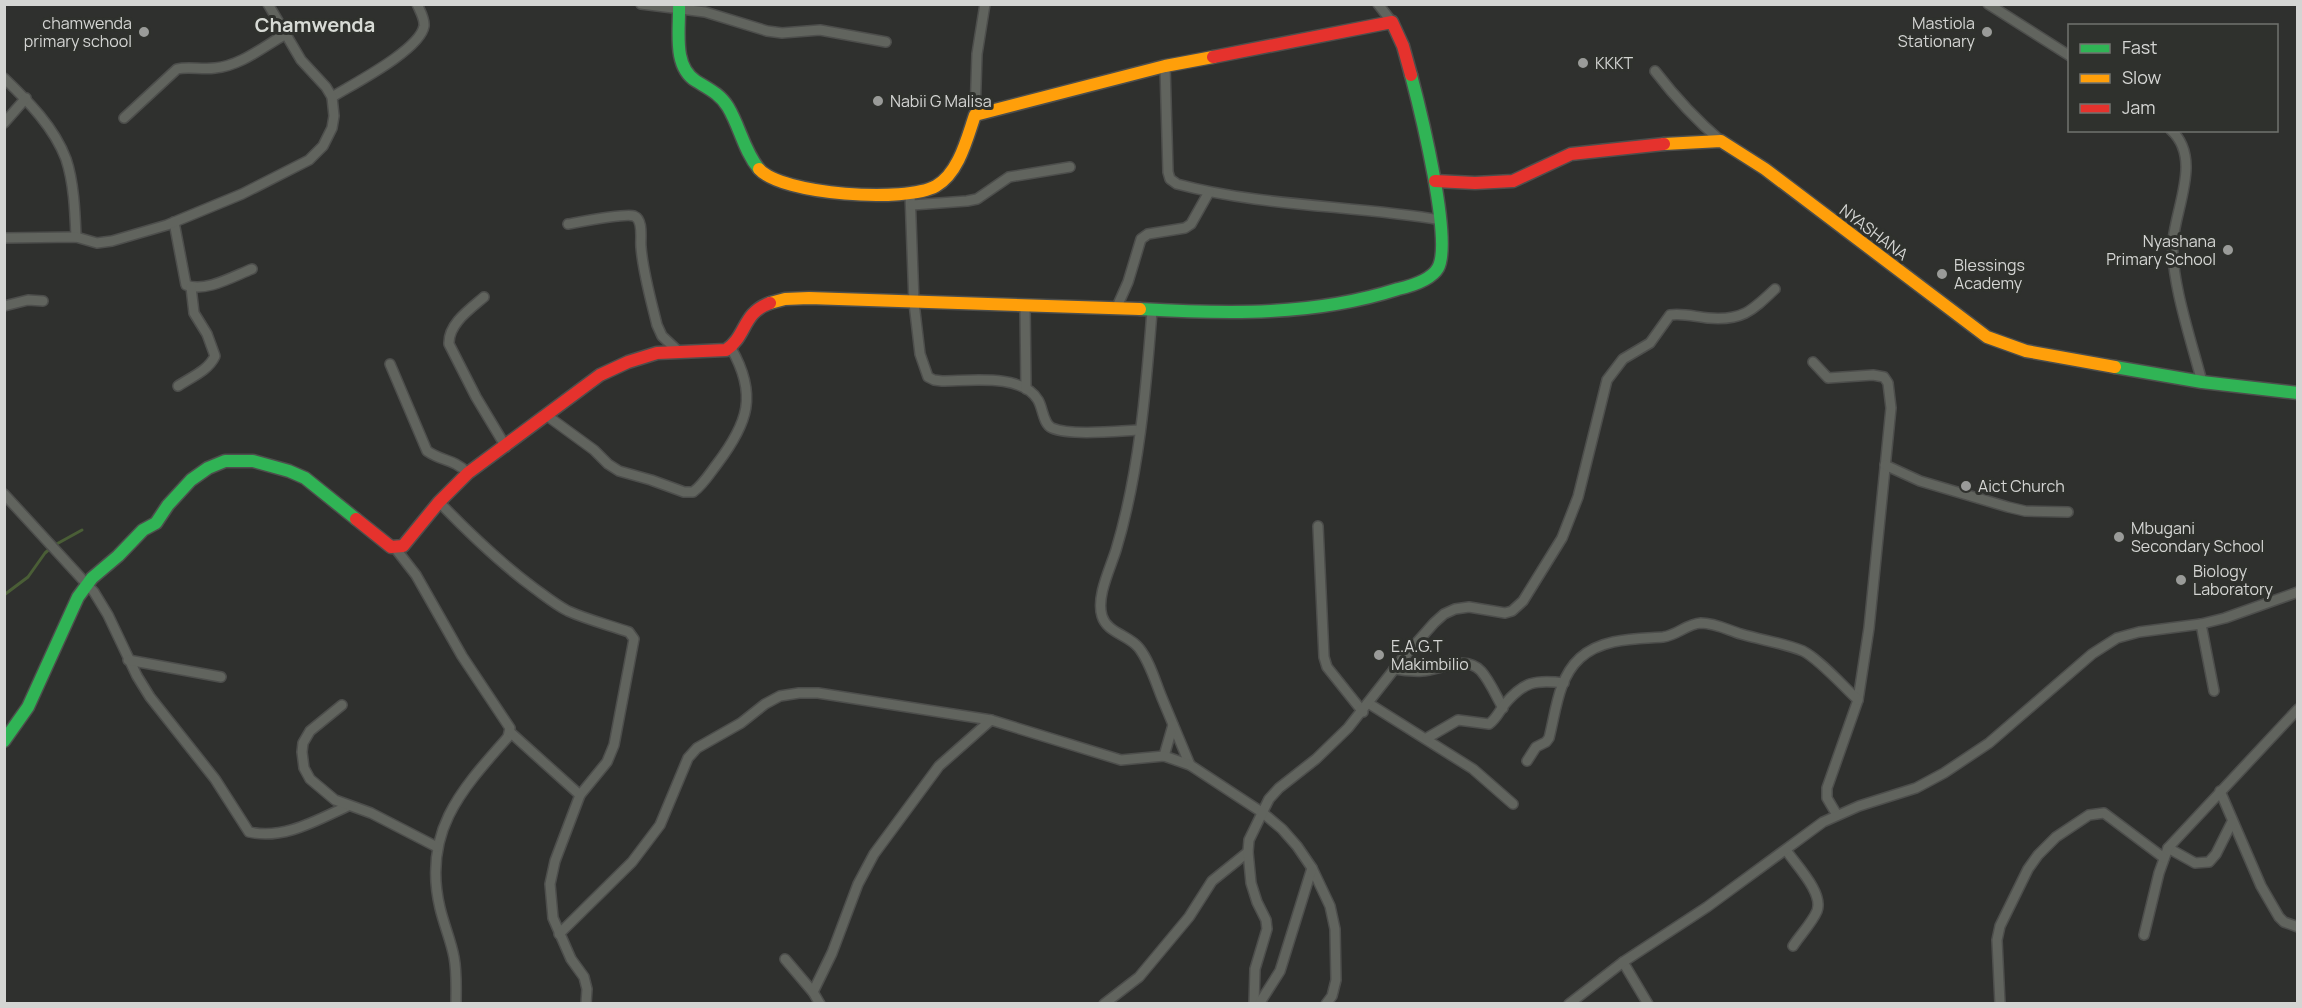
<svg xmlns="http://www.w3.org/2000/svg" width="2302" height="1008" font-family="Manrope,sans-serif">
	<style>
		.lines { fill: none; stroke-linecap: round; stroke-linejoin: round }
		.stream { stroke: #4a5e36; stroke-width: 3 }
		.street-casing { stroke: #4d4e4c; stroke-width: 12 }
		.fast-casing { stroke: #4d4e4c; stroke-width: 15 }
		.slow-casing { stroke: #4d4e4c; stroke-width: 15 }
		.jam-casing { stroke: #4d4e4c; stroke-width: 15 }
		.street { stroke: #61645e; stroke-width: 9 }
		.fast { stroke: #30b455; stroke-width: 12 }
		.slow { stroke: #ff9f0a; stroke-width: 12 }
		.jam { stroke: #e5322d; stroke-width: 12 }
		.poi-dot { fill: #9a9b99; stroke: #2f312d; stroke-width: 2 }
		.labels { text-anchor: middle; stroke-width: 6; stroke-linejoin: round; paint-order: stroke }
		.poi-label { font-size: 16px; fill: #d4d5d3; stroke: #2f312d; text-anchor: start }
		.street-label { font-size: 16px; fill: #d4d5d3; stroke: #2f312d }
		.quarter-label { font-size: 20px; font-weight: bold; fill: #d7dad5; stroke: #2f312d }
	</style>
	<rect width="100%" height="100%" fill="#2f302e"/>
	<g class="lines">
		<polyline class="stream" points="4,595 28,577 45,553 53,546 82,530"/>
		<g class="street-casing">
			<g id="street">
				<polyline points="641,4 705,12 767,31 782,33 820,30 886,42"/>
				<polyline points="1378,4 1392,22"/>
				<polyline points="1988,4 2070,56"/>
				<path d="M1165,66l3,106 2,7 7,5c86,23 176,21 264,36"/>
				<path d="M1655,71c20,26 41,49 66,70"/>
				<path d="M4,78c24,23 50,49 62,81 8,24 9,53 10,78"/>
				<path d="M332,97c21,-13 88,-47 92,-71 1,-7 -4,-15 -7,-22"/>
				<polyline points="975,115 977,54 985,4"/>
				<path d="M124,118l53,-49c12,-3 25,1 38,-1 25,-2 48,-21 69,-33"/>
				<polyline points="4,123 26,98"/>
				<path d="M2171,130c31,28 5,76 2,111 -3,38 19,102 29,141"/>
				<path d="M910,193l4,110 6,51 8,23 6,3 8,1c27,0 80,-8 96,19 5,8 5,24 14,28 19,8 66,3 88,2"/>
				<polyline points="912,205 967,201 977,199 1009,177 1070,167"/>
				<path d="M174,222l12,63c19,8 48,-9 66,-16"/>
				<path d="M568,224c12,-2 57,-11 66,-8 10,4 6,23 7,31 2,26 10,53 16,78l5,11 16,15"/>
				<polyline points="4,238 76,237 97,243 112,241 167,225 242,194 309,160 323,146 332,128 334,116 332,97 326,87 301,60 268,4"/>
				<path d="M484,297c-14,12 -36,27 -35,47l27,53 30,50"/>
				<polyline points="1025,305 1026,389"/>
				<polyline points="4,306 28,300 43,301"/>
				<polyline points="1116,309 1128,282 1141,239 1148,234 1185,228 1191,224 1209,192"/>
				<path d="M1152,311c-6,79 -13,163 -36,239 -6,19 -20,47 -14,66 5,17 27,19 37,32 11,14 16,33 23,50 9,22 19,45 28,67"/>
				<polyline points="1813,362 1828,378 1873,375 1884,377 1888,383 1891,408 1869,628 1858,700 1827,788 1827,798 1837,815"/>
				<path d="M390,364l37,87c16,11 25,7 41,22"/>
				<path d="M178,386c13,-9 30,-15 37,-30l-8,-22 -13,-21 -3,-26"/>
				<path d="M546,415l48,35 14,14 11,7 32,9 33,12h9c10,-7 17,-19 24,-28 31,-41 41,-69 14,-116"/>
				<polyline points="1885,465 1920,481 2008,507 2025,511 2068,512"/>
				<path d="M4,494l90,98 14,23 29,61 13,21 65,82 34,53c35,8 68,-12 99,-26"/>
				<path d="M439,502c30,31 60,60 95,86 11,8 22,17 34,23 20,9 41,14 61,21l5,7 -20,106 -7,17 -27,33 -25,66 -5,23 3,34 18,41 13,18 3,12 -1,15"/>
				<polyline points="1318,526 1324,657 1327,667 1363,712"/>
				<path d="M395,548l21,27 46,81 48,72 -2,9c-47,53 -86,95 -68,171 4,17 11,33 14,49 3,16 2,31 2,47"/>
				<polyline points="2201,624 2214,691"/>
				<polyline points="128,660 221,677"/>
				<path d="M1394,669c9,1 19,3 28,2 18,-1 43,-17 59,0 9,10 15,25 22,37"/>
				<polyline points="1368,703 1473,769 1513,804"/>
				<polyline points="342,705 310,731 303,743 302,752 304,768 310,779 335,800 371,813 437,847"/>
				<polyline points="510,732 580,795"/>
				<path d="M1427,738l31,-18 31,4c7,-5 10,-12 15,-19 19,-23 31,-26 60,-22"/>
				<polyline points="1164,756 1173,725"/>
				<path d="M1527,761l9,-14 10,-5 3,-4c7,-27 9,-60 31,-80 22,-20 55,-19 83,-21 15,-2 23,-13 38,-14 14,0 27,7 40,11 20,6 43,9 62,17 16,8 41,36 55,49"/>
				<polyline points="2220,791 2261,886 2279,917 2284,922 2298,927"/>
				<polyline points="2168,848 2195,863 2209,862 2216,854 2232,822"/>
				<path d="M1786,850c10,15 38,43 31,61 -5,12 -17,24 -24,35"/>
				<polyline points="559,934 632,862 660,825 688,758 697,748 741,723 765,704 780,696 799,693 818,693 991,720 1121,760 1164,756 1190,765 1263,813 1282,829 1297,846 1312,868 1330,906 1335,929 1336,980 1332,996 1326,1004"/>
				<polyline points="2144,935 2159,873 2168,848 2298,709"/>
				<polyline points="785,959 813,992 820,1004"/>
				<polyline points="1623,962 1648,1004"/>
				<polyline points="813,992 832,953 858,884 874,854 939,766 991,720"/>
				<polyline points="1104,1004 1139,977 1189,917 1212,881 1248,852"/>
				<path d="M1254,1004l1,-35 12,-40 -1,-9 -9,-18 -6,-19 -3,-31 1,-12 20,-41 10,-11 37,-29 32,-31 55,-70 31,-35 10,-9 11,-5 14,-2 36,6 7,-2 11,-10 39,-63 16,-41 29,-117 16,-21 27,-16 20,-28c13,-2 26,2 38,3 34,3 44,-7 67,-29"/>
				<polyline points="1259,1004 1280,971 1312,868"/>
				<polyline points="1569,1004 1623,962 1707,907 1823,822 1859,806 1916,788 1944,773 1989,743 2092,654 2117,638 2139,632 2201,624 2225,618 2298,592"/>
				<polyline points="2000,1004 1997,940 2000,926 2028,869 2038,855 2056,837 2089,815 2104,813 2164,858"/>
			</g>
		</g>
		<g class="fast-casing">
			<g id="fast">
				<path d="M679,4c1,25 -7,62 17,77 13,8 24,13 32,26 12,20 16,44 31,62"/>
				<path d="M1140,309c88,5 174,7 258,-20 13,-3 33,-9 40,-21 15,-27 -18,-159 -27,-193"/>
				<polyline points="2115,367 2202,382 2298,393"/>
				<polyline points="4,741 28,707 78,597 92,578 118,556 143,530 156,523 168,505 191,480 208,468 225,461 253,461 289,471 305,478 356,519"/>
			</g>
		</g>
		<g class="slow-casing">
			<g id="slow">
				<polyline points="1664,144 1721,141 1765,169 1987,337 2026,351 2115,367"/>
				<path d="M759,169c23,26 147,34 177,17 23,-13 31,-48 39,-71l190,-49 48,-9"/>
				<polyline points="770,303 785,299 809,298 1140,309"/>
			</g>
		</g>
		<g class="jam-casing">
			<g id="jam">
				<polyline points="1213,57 1392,22 1403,46 1411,75"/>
				<polyline points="1435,181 1475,183 1513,181 1571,154 1664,144"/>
				<path d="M356,519l35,28 12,-1 36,-44 29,-29 132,-98 28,-13 29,-9 69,-3c21,-14 16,-37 44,-47"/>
			</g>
		</g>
		<use href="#street" class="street"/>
		<use href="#fast" class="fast"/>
		<use href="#slow" class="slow"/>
		<use href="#jam" class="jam"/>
	</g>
	<g class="poi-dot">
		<circle cx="144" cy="32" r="6"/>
		<circle cx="1987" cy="32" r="6"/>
		<circle cx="1583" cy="63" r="6"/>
		<circle cx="878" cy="101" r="6"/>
		<circle cx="2228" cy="250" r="6"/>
		<circle cx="1942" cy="274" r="6"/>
		<circle cx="1966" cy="486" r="6"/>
		<circle cx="2119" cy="537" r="6"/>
		<circle cx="2181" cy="580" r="6"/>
		<circle cx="1379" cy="655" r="6"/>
	</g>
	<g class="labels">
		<g class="poi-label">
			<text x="132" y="29" text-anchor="end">chamwenda<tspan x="132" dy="18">primary school</tspan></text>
			<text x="1975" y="29" text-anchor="end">Mastiola<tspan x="1975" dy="18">Stationary</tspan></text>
			<text x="1595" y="69">KKKT</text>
			<text x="890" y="107">Nabii G Malisa</text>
			<text x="2216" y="247" text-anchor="end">Nyashana<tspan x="2216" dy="18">Primary School</tspan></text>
			<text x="1954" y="271">Blessings<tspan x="1954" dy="18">Academy</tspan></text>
			<text x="1978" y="492">Aict Church</text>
			<text x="2131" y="534">Mbugani<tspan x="2131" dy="18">Secondary School</tspan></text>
			<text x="2193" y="577">Biology<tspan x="2193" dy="18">Laboratory</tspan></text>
			<text x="1391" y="652">E.A.G.T<tspan x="1391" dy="18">Makimbilio</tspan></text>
		</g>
		<g class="street-label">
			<text transform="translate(1874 232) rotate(37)" y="6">NYASHANA</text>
		</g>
		<g class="quarter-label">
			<text x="315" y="32">Chamwenda</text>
		</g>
	</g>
	<rect width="2302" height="1008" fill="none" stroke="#d4d5d3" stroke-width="12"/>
	<rect x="2068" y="24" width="210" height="108" fill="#2f312d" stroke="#71736f" stroke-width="1.5"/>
	<rect x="2080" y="44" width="30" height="9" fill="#30b455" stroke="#71736f" stroke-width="1.5"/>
	<text x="2122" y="54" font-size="18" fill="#d4d5d3">Fast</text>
	<rect x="2080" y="74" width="30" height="9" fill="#ff9f0a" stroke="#71736f" stroke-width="1.5"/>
	<text x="2122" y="84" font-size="18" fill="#d4d5d3">Slow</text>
	<rect x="2080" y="104" width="30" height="9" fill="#e5322d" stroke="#71736f" stroke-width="1.5"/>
	<text x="2122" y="114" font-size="18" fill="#d4d5d3">Jam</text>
</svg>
